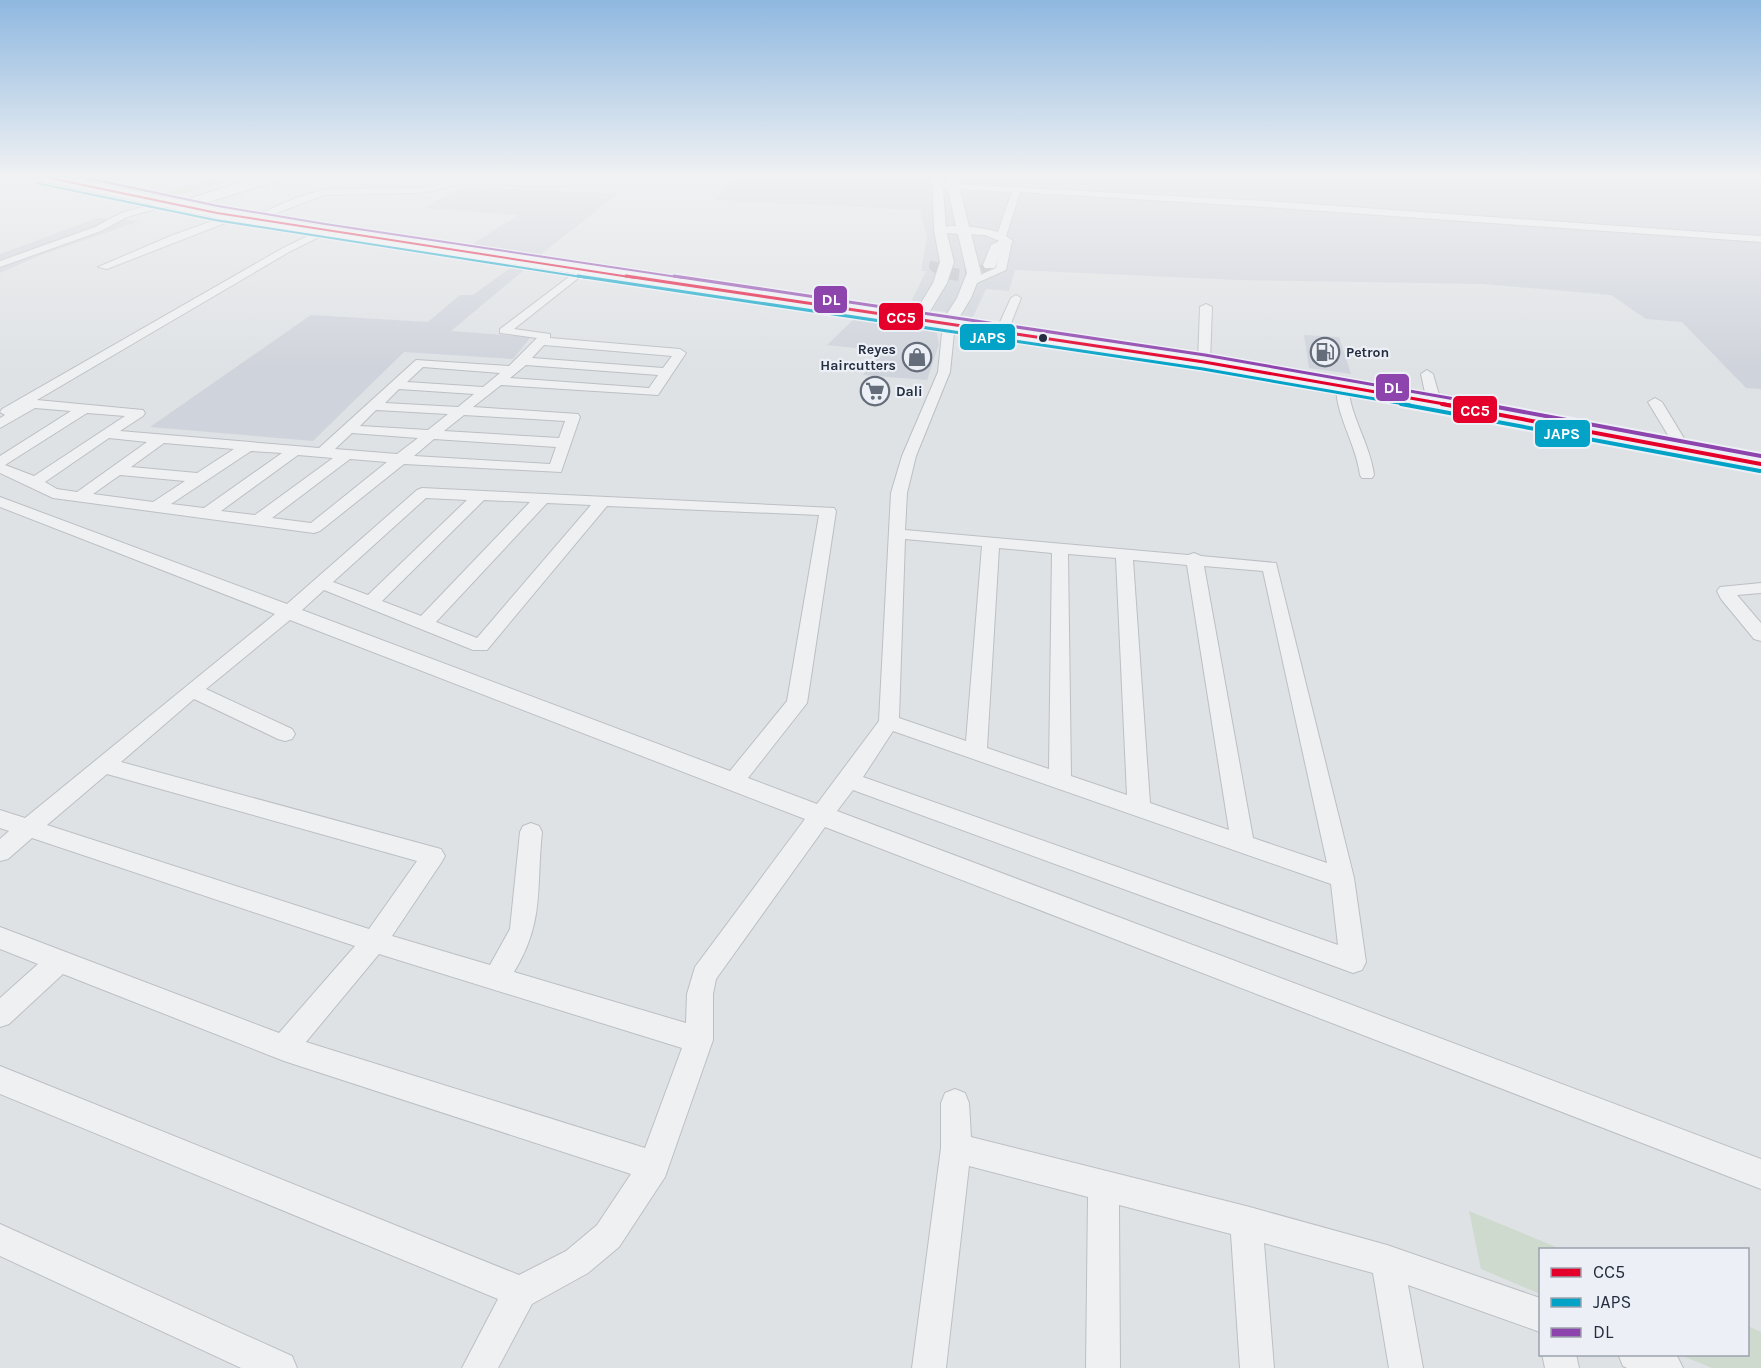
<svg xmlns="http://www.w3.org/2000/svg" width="1761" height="1368" font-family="Karla,sans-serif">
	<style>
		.built { fill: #cfd3db }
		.green { fill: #cfdace }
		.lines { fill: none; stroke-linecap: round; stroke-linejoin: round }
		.tertiary-tunnel { stroke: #babec4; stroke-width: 12; stroke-dasharray: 12 6; stroke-linecap: butt }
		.minor-casing { stroke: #bcbfc3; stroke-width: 2 }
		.tertiary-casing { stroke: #bcbfc3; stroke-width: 2 }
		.trunk-casing { stroke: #b1b5ba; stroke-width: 2 }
		.motorway-casing { stroke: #b1b5ba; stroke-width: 2 }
		.minor { fill: #eef0f2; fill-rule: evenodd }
		.tertiary { fill: #eef0f2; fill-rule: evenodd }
		.trunk { fill: #f3f4f5; fill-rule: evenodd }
		.motorway { fill: #f3f4f5; fill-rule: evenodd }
		.bus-1-far2-casing { stroke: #ecf0f6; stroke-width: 4.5 }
		.bus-1-far1-casing { stroke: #ecf0f6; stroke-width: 6 }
		.bus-1-casing { stroke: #ecf0f6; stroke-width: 8 }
		.bus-2-far2-casing { stroke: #ecf0f6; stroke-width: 4.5 }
		.bus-2-far1-casing { stroke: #ecf0f6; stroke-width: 6 }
		.bus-2-casing { stroke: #ecf0f6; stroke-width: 8 }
		.bus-3-far2-casing { stroke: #ecf0f6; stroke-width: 4.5 }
		.bus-3-far1-casing { stroke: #ecf0f6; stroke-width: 6 }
		.bus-3-casing { stroke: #ecf0f6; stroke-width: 8 }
		.bus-1-far2 { stroke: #e4002b; stroke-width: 2 }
		.bus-1-far1 { stroke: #e4002b; stroke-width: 3 }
		.bus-1 { stroke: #e4002b; stroke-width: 4 }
		.bus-2-far2 { stroke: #02a3c7; stroke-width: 2 }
		.bus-2-far1 { stroke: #02a3c7; stroke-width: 3 }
		.bus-2 { stroke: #02a3c7; stroke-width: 4 }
		.bus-3-far2 { stroke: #8e44ad; stroke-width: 2 }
		.bus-3-far1 { stroke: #8e44ad; stroke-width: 3 }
		.bus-3 { stroke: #8e44ad; stroke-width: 4 }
		.bus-dot { fill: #242e40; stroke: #ecf0f6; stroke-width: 2 }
		.labels { text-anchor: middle; stroke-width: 4.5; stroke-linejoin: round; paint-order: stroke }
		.far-poi-label { font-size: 14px; font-weight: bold; fill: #242e40; stroke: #ecf0f6; text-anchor: start }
		.line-badge { stroke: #ecf0f6; stroke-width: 2 }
		.badge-label { font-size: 16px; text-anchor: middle; font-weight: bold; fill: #fff }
	</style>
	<rect width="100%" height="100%" fill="#dfe2e5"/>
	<g class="built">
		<polygon points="736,176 1383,176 1474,184 1473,176 1761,176 1761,389 1746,388 1682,322 1646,319 1611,295 1483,284 1238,280 1015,270 1009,291 986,289 973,317 909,306 926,271 921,271 927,237 920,210 714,200"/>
		<polygon points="463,187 567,192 619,193 540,255 471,245 518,215 423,208"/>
		<polygon points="98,218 140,221 41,255 0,273 0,254"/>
		<polygon points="516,264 529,266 451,331 531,337 513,359 404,352 313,441 150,427 311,315 428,322 460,295 473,295"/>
		<polygon points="856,317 936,327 939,344 927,380 863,375 884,351 827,345"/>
		<polygon points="1304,335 1339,337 1351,374 1309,368"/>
	</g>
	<g class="green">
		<polygon points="221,176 243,176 184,194 162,194"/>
		<polygon points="293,176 391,176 386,180 328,178 314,183 278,181"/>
		<polygon points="1383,176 1473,176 1474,185 1383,177"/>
		<polygon points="1469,1211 1561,1249 1540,1250 1540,1294 1481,1269"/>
		<polygon points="1748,1326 1761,1332 1761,1368 1712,1368 1680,1355 1748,1354"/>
	</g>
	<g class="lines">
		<path class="tertiary-tunnel" d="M936,262l-1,4c16,11 41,14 55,-1"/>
		<g class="minor-casing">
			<g id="minor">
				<polygon points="459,176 470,176 465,180 568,180 572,183 568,186 457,184 434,191 416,193 325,195 255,221 247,219 296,198 325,189 416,188 434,186"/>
				<path d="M934,183l331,18 496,35v6l-496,-35 -245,-15 -14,44 6,5 -6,29 -36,16 -5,-3 1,-2 30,-13 6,-26 -17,-7 -45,-2 -5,-3c12,-8 49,-2 63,2l14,-40 -75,-4 -3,-1z"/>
				<polygon points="167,200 171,203 170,205 127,217 101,231 0,267 0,261 95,227 121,213"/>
				<polygon points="235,213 240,216 238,218 107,269 98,267 173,235"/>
				<path d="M324,228l5,3 -2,2 -38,19 -252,148 106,10 2,3 -2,3 -23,15 199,17 97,-88 93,6 28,-28 -37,-5v-4l82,-62 4,1v4l-72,57 36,5v4l130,11 6,4 -28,42 -157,-10 -28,22 105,7 2,3 -19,55 -157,-8 -84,67 -6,2 -261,-35 -53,-25v-17l71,-45 -36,-3 -35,20v-10l5,-3 -5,-3 2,-3 281,-161zM544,345l128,11 -9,12 -131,-10zM526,365l132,10 -9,13 -139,-10zM423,367l77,6 -17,14 -76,-5zM399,389l75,5 -16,13 -73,-4zM376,410l72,4 -20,16 -68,-4zM87,413l38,3 -91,60 -29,-11zM464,415l101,6 -6,17 -115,-7zM352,433l66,5 -21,16 -62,-5zM109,438l38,4 -70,50 -20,-3 -12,-7zM434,439l122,8 -6,17 -136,-8zM164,443l70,6 -37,24 -66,-6zM251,451l31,2 -78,55 -33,-4zM298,455l35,3 -78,57 -34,-4zM350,459l37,3 -76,61 -39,-5zM120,475l65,6 -32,21 -60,-8z"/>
				<polygon points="1016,295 1021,298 1008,331 1002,334 998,333 996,331 1011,298"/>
				<polygon points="1206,304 1212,307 1210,362 1204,366 1198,362 1200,307"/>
				<path d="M949,320l6,3 -5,49 -34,84 -9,37 -2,37 283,25 6,-2 7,3 75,7 78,315 12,84 -4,8 -9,3 -500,-183 -16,21 924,348v30l-936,-362 -109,152 -3,15v46l-48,137 -46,70 -31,26 -56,31 -34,64h-36l36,-69 -498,-205v-28l519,209 47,-24 31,-26 34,-51 -347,-113 -221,-87 -54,50 -9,3v-29l38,-34 -38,-15v-22l279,106 76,-87 -323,-108 -24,21 -8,2v-22l9,-8 -9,-3v-18l25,8 250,-204 -275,-107v-10l287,107 130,-114 5,-2 412,20 2,3 -29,192 -59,75 69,26 62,-83 12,-228 11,-37 36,-84 5,-49zM426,498l41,2 -99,95 -35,-13zM484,500l46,2 -109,114 -39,-15zM547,503l44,2 -114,133 -41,-16zM607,506l212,9 -32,186 -57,70 -428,-161 22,-20 149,60h14zM905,539l77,7 -16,195 -67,-23zM999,548l53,5 -3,216 -62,-21zM1068,554l48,4 11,237 -56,-19zM1133,560l54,5 42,265 -79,-27zM1204,566l59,5 64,292 -74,-25zM290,620l515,199 -110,148 -8,27 -1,29 -172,-51c31,-51 22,-84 28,-140l-3,-6 -8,-3 -8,3 -3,6 -10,97 -20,36 -98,-29 49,-73 4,-7 -4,-7 -320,-87 73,-63 84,40 7,2 7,-2 3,-5 -3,-5 -86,-40zM893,731l438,153 7,61 -475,-168zM107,774l310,87 -48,68 -322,-104zM379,954l303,94 -37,100 -339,-106z"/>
				<polygon points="1427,370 1433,374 1441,402 1439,405 1429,405 1427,402 1421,374"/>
				<path d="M1342,381l6,4c2,32 22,58 26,90l-2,3h-10l-2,-3c-4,-32 -24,-58 -24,-90z"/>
				<polygon points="1655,398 1662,402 1691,450 1689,453 1684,454 1677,450 1648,402"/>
				<polygon points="1761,583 1761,593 1737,595 1761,623 1761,641 1754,639 1721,599 1717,591 1720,587"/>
				<polygon points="955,1089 965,1093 969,1103 971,1137 1246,1206 1387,1245 1540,1298 1540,1332 1408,1285 1423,1368 1389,1368 1373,1273 1264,1243 1274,1368 1240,1368 1231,1234 1119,1205 1120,1368 1086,1368 1088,1197 969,1166 946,1368 912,1368 941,1148 941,1103 945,1093"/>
				<polygon points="0,1224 292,1356 297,1368 241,1368 0,1256"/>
				<polygon points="1542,1354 1576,1354 1579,1368 1545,1368"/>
				<polygon points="1618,1354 1676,1354 1683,1368 1627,1368 1623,1366"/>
			</g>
		</g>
		<g class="tertiary-casing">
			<g id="tertiary">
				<polygon points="932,176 942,176 946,230 954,262 947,283 924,321 919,322 912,318 933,283 940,262 934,230"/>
				<polygon points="948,176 958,176 960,191 981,273 971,298 954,326 949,328 941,323 957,298 967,273 948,191"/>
				<polygon points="1007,237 1013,241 1002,250 995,268 985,268 983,265 991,245"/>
			</g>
		</g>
		<g class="trunk-casing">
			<polygon id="trunk" points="31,176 61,176 217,208 324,226 1204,356 1434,395 1761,457 1761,471 1434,409 1204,368 324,236 217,218 38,180"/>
		</g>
		<g class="motorway-casing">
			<polygon id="motorway" points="261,176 284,176 282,179 186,209 181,211 173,206 176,203"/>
		</g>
		<use href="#minor" class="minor"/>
		<use href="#tertiary" class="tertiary"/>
		<use href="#trunk" class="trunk"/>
		<use href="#motorway" class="motorway"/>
		<g class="bus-1-far2-casing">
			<polyline id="bus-1-far2" points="40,176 217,213 636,278"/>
		</g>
		<g class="bus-1-far1-casing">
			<polyline id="bus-1-far1" points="626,276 1204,362 1450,405"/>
		</g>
		<g class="bus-1-casing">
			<polyline id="bus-1" points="1442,404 1761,464"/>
		</g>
		<g class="bus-2-far2-casing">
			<polyline id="bus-2-far2" points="36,183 215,220 588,278"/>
		</g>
		<g class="bus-2-far1-casing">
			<polyline id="bus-2-far1" points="578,276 1203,369 1410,405"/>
		</g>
		<g class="bus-2-casing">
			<polyline id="bus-2" points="1401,404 1760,471"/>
		</g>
		<g class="bus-3-far2-casing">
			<polyline id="bus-3-far2" points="77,176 218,206 325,224 684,278"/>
		</g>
		<g class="bus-3-far1-casing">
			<polyline id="bus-3-far1" points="674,276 1205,355 1489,405"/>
		</g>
		<g class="bus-3-casing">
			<polyline id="bus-3" points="1481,404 1761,456"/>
		</g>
		<use href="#bus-1-far2" class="bus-1-far2"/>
		<use href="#bus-1-far1" class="bus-1-far1"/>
		<use href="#bus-1" class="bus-1"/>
		<use href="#bus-2-far2" class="bus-2-far2"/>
		<use href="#bus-2-far1" class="bus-2-far1"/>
		<use href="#bus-2" class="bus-2"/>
		<use href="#bus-3-far2" class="bus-3-far2"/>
		<use href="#bus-3-far1" class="bus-3-far1"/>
		<use href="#bus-3" class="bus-3"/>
	</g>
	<linearGradient id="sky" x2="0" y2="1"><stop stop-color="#8fb8e0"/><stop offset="0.48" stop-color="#f1f2f3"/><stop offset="1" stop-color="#f1f2f3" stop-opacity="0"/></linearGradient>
	<rect width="1761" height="368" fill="url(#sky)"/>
	<defs>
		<g id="fuel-ring" transform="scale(1.5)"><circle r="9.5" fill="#ecf0f6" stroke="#656d7a" stroke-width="1.5"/><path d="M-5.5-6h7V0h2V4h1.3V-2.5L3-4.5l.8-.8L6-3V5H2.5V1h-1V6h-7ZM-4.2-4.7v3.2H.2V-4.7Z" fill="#656d7a"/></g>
		<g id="shop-ring" transform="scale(1.5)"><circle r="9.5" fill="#ecf0f6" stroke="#656d7a" stroke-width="1.5"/><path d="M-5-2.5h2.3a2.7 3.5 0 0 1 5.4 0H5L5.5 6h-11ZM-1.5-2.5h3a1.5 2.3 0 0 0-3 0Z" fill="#656d7a"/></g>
		<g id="supermarket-ring" transform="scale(1.5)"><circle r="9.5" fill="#ecf0f6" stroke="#656d7a" stroke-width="1.5"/><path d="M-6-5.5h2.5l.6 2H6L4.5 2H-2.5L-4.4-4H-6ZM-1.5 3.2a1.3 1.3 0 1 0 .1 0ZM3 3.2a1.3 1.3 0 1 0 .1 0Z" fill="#656d7a"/></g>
	</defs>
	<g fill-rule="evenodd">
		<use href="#fuel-ring" x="1325" y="352"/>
		<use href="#shop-ring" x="917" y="357"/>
		<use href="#supermarket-ring" x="875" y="391"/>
	</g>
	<circle class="bus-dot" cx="1043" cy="338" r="5"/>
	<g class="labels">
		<g class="far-poi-label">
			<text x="896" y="354" text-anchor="end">Reyes<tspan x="896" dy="16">Haircutters</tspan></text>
			<text x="1346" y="357">Petron</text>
			<text x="896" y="396">Dali</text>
		</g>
	</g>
	<g class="line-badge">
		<rect x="813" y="285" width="35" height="29" rx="6" fill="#8e44ad"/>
		<rect x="878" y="302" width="46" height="29" rx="6" fill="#e4002b"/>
		<rect x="959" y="323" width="57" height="28" rx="6" fill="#02a3c7"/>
		<rect x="1375" y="373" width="35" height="29" rx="6" fill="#8e44ad"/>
		<rect x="1452" y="395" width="46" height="29" rx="6" fill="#e4002b"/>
		<rect x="1534" y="419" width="57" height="29" rx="6" fill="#02a3c7"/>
	</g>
	<g class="badge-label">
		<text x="831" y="305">DL</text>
		<text x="901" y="323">CC5</text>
		<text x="988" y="343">JAPS</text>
		<text x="1393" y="393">DL</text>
		<text x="1475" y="416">CC5</text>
		<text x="1562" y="439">JAPS</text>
	</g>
	<rect x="1539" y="1248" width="210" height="108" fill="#ecf0f6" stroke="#9ca2ad" stroke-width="1.5"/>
	<rect x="1551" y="1268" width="30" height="9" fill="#e4002b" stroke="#9ca2ad" stroke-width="1.5"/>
	<text x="1593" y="1278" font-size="18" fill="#242e40">CC5</text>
	<rect x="1551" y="1298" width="30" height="9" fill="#02a3c7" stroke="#9ca2ad" stroke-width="1.5"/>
	<text x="1593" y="1308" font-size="18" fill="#242e40">JAPS</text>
	<rect x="1551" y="1328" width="30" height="9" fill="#8e44ad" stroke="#9ca2ad" stroke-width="1.5"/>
	<text x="1593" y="1338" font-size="18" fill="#242e40">DL</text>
</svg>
